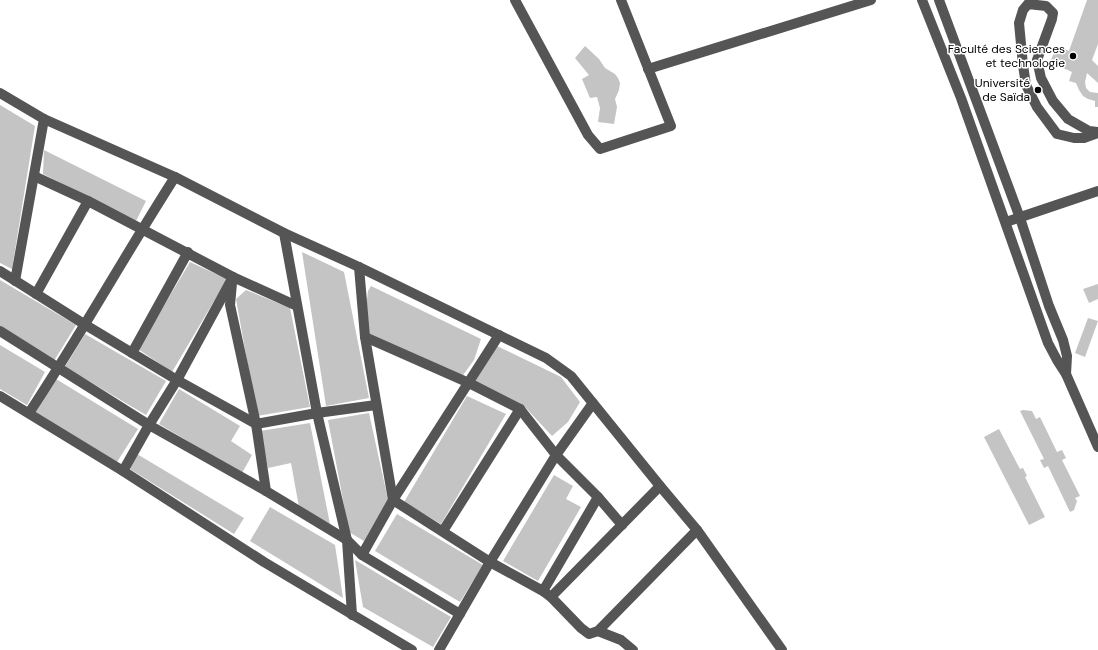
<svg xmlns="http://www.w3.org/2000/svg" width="1098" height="650" font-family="'DM Sans',sans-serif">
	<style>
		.building { fill: #c4c4c4 }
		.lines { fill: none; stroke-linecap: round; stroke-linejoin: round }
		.minor { stroke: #555; stroke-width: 10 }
		.poi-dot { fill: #000; stroke: #fff; stroke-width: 1.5 }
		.labels { text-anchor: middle; stroke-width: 3; stroke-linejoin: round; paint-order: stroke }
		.poi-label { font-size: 12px; fill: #000; stroke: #fff; text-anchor: end }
	</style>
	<rect width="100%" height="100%" fill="#fff"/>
	<g class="building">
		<polygon points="1087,0 1098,0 1098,44 1092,60 1098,66 1098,83 1087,73 1085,82 1086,88 1090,92 1098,93 1098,107 1095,107 1095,101 1088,99 1083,96 1079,90 1076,83 1069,81 1072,72 1050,62 1057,46 1069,51"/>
		<polygon points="585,46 599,59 605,68 615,74 618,78 620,83 619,90 615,99 617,107 614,124 598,122 600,108 597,97 590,98 582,79 589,75 575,58"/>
		<polygon points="0,105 35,126 12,269 0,263"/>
		<polygon points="44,150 146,201 136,221 43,174"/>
		<polygon points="302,252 344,272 369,398 326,406"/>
		<polygon points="190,262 227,279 172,372 138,349"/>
		<polygon points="0,280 76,325 54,361 0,326"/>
		<polygon points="1098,284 1098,299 1089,303 1083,289"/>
		<polygon points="371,286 481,339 474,360 461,378 369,335 366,308 368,291"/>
		<polygon points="246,290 290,308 310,407 257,416 236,299"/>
		<polygon points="1088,318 1098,321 1085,357 1075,353"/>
		<polygon points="85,334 166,381 146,415 65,367"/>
		<polygon points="0,345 45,372 27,405 0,389"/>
		<polygon points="497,346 561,377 580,402 568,422 552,436 526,408 474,383"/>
		<polygon points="56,379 138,429 117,462 35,412"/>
		<polygon points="179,389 240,426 231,441 252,455 242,473 159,424"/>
		<polygon points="467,396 506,414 441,524 404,502"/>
		<polygon points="1023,410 1032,411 1036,419 1040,417 1057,452 1062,450 1066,458 1062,460 1080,496 1075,498 1077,501 1074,510 1070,512 1048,466 1044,468 1040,460 1044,459 1020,411"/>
		<polygon points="369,413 388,500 364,541 349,532 328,420"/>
		<polygon points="310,423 330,524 299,507 291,463 268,468 260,431"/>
		<polygon points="999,429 1020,469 1023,468 1027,476 1025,477 1045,517 1029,525 984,437"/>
		<polygon points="137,454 244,518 234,534 130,469"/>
		<polygon points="554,475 573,486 566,499 581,507 538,581 503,561"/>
		<polygon points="270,507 335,545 343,598 250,541"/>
		<polygon points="397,514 483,565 460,602 375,551"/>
		<polygon points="355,560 451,617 433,647 363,607"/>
	</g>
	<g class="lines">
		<g class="minor">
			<polyline points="515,0 588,135 600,149 671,126 621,0"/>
			<polyline points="922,0 961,98 1048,343 1057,360 1066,374 1098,447"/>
			<polyline points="939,0 1020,218 1049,306 1063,340 1067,356 1066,374"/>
			<polyline points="648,69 871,0"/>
			<polyline points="0,93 44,119 175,177 284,233 359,267 546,358 571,376 660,486 697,530 782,650"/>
			<polyline points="1098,132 1089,131 1068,119 1053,101 1041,78 1037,60 1052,19 1053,13 1046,6 1028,4 1023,10 1019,23 1023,65 1026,85 1037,107 1057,134 1074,138 1084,138 1098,133"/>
			<polyline points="34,176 88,201 233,277 297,306"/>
			<polyline points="1006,222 1098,191"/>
			<polyline points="284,233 317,413 347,540 352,615"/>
			<polyline points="359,267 365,337 393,500 490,562 543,591 551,597 581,628 589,634 598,631 697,530"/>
			<polyline points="0,271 84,324 177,380 256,424 317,413 376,405"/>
			<polyline points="15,281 44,119"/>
			<polyline points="232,283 230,305 256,424 266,491"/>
			<polyline points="36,294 88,201"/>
			<polyline points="0,331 149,425 266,491 347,540 362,555 460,614"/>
			<polyline points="365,337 469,383 520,409 556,455 598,497 622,525"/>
			<polyline points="132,353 188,252"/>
			<polyline points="0,396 123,471 264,562 412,650"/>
			<path d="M29,413c51,-77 96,-158 146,-236"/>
			<polyline points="123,471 149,425 177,380 233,277"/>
			<polyline points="443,531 520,409"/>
			<polyline points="362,555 393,500 499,335"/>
			<polyline points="543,591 598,497"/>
			<polyline points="551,597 660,486"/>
			<polyline points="598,631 621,640 633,650"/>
			<polyline points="439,650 490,562 556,455 593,403"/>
		</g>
	</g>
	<g class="poi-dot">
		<circle cx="1073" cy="56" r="4"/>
		<circle cx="1038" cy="90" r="4"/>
	</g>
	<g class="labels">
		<g class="poi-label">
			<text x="1065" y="53">Faculté des Sciences<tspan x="1065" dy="14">et technologie</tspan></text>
			<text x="1030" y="87">Université<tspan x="1030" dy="14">de Saïda</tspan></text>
		</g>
	</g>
</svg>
